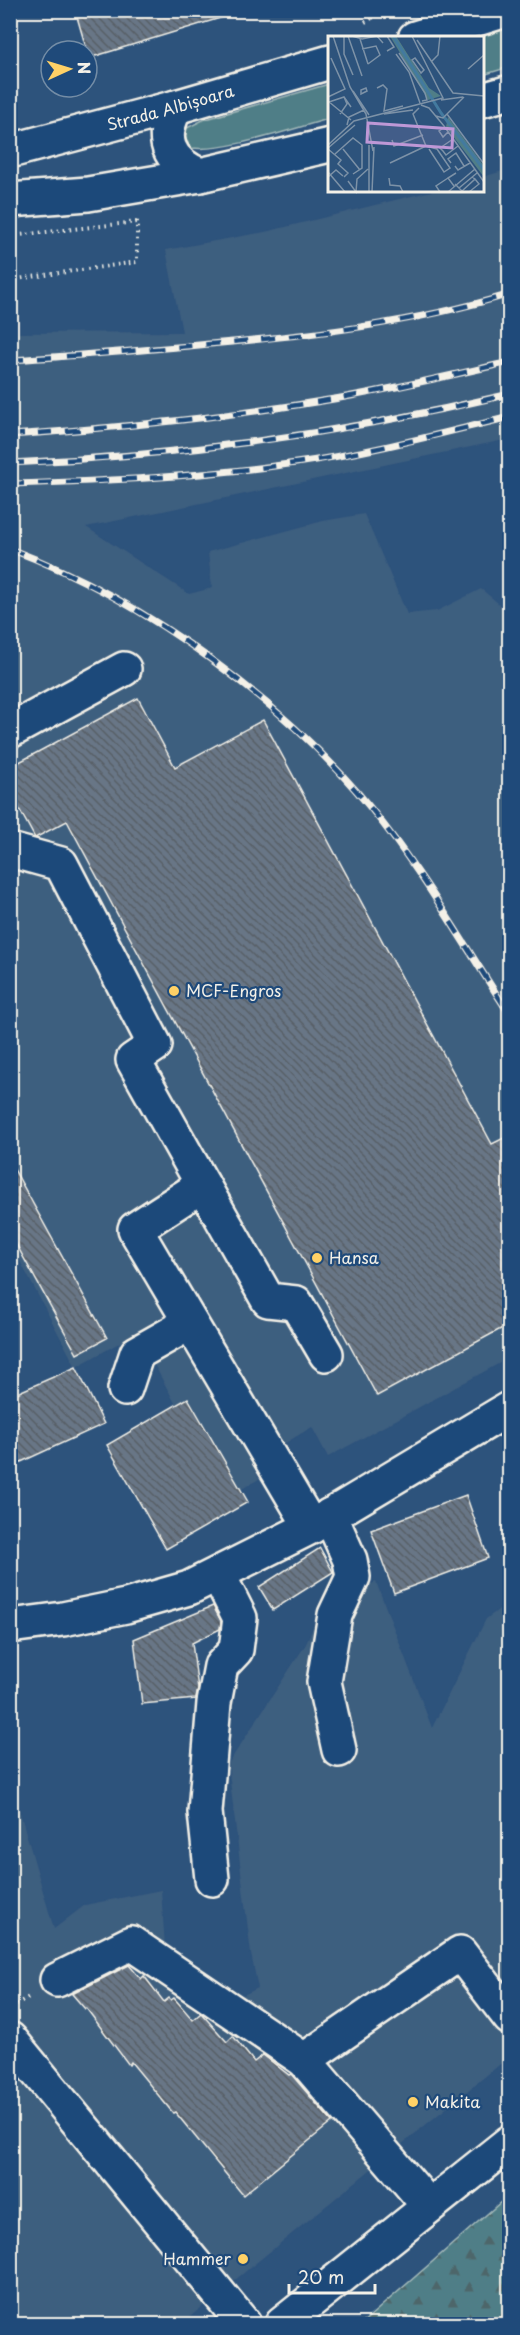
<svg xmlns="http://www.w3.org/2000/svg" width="520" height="2335" font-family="'Playpen Sans',sans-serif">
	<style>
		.built { fill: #3e5e7f }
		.green { fill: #507e87; stroke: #a2b8b8; stroke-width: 1.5 }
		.forest { fill: url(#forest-firs); stroke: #a2b8b8; stroke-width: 1.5 }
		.building { fill: url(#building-back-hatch); stroke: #f4f1e8; stroke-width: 1.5 }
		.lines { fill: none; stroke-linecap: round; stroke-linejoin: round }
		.minor-casing { stroke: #f4f1e8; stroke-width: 38 }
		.major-casing { stroke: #f4f1e8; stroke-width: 38 }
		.path { stroke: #f4f1e8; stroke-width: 4; stroke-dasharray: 1.5 4.5; stroke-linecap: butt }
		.minor { stroke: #1f4a7a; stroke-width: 33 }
		.major { stroke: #1f4a7a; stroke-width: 33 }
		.rail-casing { stroke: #f4f1e8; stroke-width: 7 }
		.rail { stroke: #1f4a7a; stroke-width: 4.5; stroke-dasharray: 14; stroke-linecap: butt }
		.poi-dot { fill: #ffd166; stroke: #1f4a7a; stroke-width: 2 }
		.labels { text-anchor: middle; stroke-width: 4.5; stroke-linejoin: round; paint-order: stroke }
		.street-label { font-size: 16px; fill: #f4f1e8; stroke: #1f4a7a }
		.poi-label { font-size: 16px; fill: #f4f1e8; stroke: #1f4a7a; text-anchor: start }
		.inset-river { fill: none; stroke: #437a9f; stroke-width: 3 }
		.inset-road { fill: none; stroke: #7d92a7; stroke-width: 1.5 }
		.view { fill: #be98d6; fill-opacity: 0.15; stroke: #be98d6; stroke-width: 3 }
		.inset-edge { fill: none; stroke: #f4f1e8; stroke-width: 3 }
	</style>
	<defs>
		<pattern id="forest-firs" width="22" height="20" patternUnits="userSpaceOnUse" patternTransform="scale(1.5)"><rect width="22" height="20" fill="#507e87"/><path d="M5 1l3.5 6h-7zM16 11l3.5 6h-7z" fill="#4d666a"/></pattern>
		<pattern id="building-back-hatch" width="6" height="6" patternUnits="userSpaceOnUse" patternTransform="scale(1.5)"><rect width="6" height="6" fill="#677686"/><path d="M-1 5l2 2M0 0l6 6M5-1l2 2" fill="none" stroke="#585f66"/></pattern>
	</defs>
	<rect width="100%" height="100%" fill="#2d537c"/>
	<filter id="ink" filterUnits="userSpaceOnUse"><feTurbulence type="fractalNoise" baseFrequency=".0167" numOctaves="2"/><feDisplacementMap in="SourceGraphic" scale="12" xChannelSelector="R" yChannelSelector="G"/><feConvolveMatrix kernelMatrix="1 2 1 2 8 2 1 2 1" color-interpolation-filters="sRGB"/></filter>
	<g filter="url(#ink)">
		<g class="built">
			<polygon points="509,169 509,439 86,527 189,594 212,588 208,552 323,521 364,514 407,614 437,611 481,589 509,612 509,1358 328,1457 312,1427 252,1463 259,1479 240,1490 218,1482 137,1333 76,1367 11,1244 10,333 182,332 166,250 265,232 432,191 482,190 483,177"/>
			<polygon points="376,1582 432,1728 486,1619 509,1602 509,2057 181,2324 11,2324 10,1778 54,1929 85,1905 161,1890 165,1947 233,2000 258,1988 251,1954 228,1764 306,1644 322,1606 328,1584 353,1592"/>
		</g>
		<g class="green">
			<polygon points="509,26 509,67 483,75 482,38 472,38"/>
			<path d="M329,84v35c-36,9 -102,33 -138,29l-6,-10 2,-10 16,-8z"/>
		</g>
		<polygon class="forest" points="509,2195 509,2324 361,2324"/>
		<g class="building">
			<polygon points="75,10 226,10 227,16 89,58"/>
			<polygon points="138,698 175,767 263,720 492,1144 510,1135 510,1324 377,1396 67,821 35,838 10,792 10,767"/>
			<polygon points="10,1162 107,1338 77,1354 10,1233"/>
			<polygon points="76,1367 104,1424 10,1467 10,1396"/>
			<polygon points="188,1398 248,1502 166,1549 107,1445"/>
			<polygon points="466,1495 488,1558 394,1593 371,1530"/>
			<polygon points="320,1548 333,1572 273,1610 259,1587"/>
			<polygon points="213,1606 221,1621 220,1629 192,1643 198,1689 196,1699 142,1704 134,1639"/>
			<polygon points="129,1965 141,1979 144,1976 164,2002 169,1998 171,2000 174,1998 193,2020 201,2013 227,2042 233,2036 254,2062 263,2055 289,2075 291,2074 332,2122 243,2195 175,2112 173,2113 131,2062 129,2065 86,2008 85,2009 72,1994"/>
		</g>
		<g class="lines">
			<g class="minor-casing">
				<g id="minor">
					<polyline points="10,731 124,669"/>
					<polyline points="10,850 61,864 155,1045 133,1060 203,1185 135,1229 311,1527"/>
					<polyline points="203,1185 268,1300 296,1303 326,1354"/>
					<polyline points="125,1389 137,1353 190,1323"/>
					<polyline points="330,1515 350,1560 353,1577 335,1615 324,1682 339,1750"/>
					<polyline points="10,1626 63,1619 126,1606 189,1588 311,1527 510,1408"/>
					<polyline points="212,1879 205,1812 214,1703 221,1666 236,1650 240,1618 218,1574"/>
					<polyline points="57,1980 131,1943 304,2060"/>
					<polyline points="10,2039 244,2324"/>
					<polyline points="429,2206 304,2060 460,1953 510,2018"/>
				</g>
			</g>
			<g class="major-casing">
				<g id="major">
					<polyline points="415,38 506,10"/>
					<polyline points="482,100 510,92"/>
					<path d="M176,107c-17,31 -9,54 24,68"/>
					<path id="s1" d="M10,151l166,-44 154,-45"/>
					<polyline points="10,200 88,194 200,175 330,145"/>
					<polyline points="282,2324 510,2142"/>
				</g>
			</g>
			<g class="path">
				<polyline points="372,18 388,10"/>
				<polyline points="365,22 372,18 371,10"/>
				<polyline points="10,236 137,222"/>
				<polyline points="10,280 137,262 137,217"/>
				<polyline points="11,2007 31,1996"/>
			</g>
			<use href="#minor" class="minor"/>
			<use href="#major" class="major"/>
			<g class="rail-casing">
				<g id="rail">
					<path d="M10,360c67,-4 133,-10 200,-16 101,-9 201,-20 300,-50"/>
					<path d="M10,435c105,-7 209,-17 312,-34 63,-10 125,-25 188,-39"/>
					<path d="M10,463c169,-7 336,-30 500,-69"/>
					<path d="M10,484c96,-3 191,-7 286,-21 72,-10 143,-29 214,-46"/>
					<path d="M10,549c137,51 286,160 374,276 46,60 84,126 126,190"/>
				</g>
			</g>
			<use href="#rail" class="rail"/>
		</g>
	</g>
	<g class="poi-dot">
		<circle cx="174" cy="991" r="6"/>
		<circle cx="317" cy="1258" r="6"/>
		<circle cx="413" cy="2102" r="6"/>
		<circle cx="243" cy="2259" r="6"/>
	</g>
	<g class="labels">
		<g class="street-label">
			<text dy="6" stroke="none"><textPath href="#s1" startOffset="166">Strada Albișoara</textPath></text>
		</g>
		<g class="poi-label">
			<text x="186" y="997">MCF-Engros</text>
			<text x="329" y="1264">Hansa</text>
			<text x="425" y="2108">Makita</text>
			<text x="231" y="2265" text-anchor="end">Hammer</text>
		</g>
	</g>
	<g transform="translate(328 36)">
		<rect width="156" height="156" fill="#2d537c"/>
		<path d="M62,0h6l33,52 12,8 -13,4zM120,81l36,49v11l-38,-50z" fill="#507e87"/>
		<path class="inset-river" d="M65,0l48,77 43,57"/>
		<path class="inset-road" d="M5,0l17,51 16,27 7,37M16,0v18l9,21M20,0l14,40M24,0l10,3 15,-3 6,7M32,3l8,25M89,4l36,53 31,3M34,13l14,-3 4,9 -12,9M59,15l7,-4 -7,-11M71,17l26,40 2,7 -5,1M68,18l13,18 11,31M87,22l9,12 -3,3 -9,-13zM104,25l6,-6 2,-19M140,33l16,-14M38,52l1,3 -6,3v-4zM49,52l6,-3 4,4 -3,22 19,-5M25,55l16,24M0,61l17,-8 -14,-31M113,64l22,-3M0,65l23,19M1,66l15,-5 7,10M93,69l8,3 15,18 40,56M91,72l-6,6 13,32 11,3 13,19 -6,4 -15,-23M12,78l7,-10 -3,-7M56,78l29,-4M119,78l37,50M108,80l7,2 21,-21M19,89l2,-8 15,-7M117,91l-6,4 4,6 5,-5M125,103l-13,9 3,3 3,4 12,-9M64,104l2,6 29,-11M0,109l26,-24 89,-23 -31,-62M0,112l27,-23M0,113l13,11 -3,4 10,9 -4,4M15,113l17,21M7,118l18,-16 9,7v23l-9,6M62,127l36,-17M123,127l-3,-4 8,-6 8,13M127,130l3,4 12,-7M0,136l17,20M0,141l8,-7 7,6M61,142l1,7 10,1 3,6M20,145l8,11 1,-13 11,-10M127,148l4,4 18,-15M126,150l-6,-8 8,-5M131,152l3,3 13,-12 -3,-2M41,156v-47M44,156l2,-45M112,156l-4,-6 12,-8M120,156l27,-23M141,156l10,-8 -4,-5"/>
		<path class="view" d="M40,87l85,6 -1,19 -85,-6z"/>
		<rect width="156" height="156" class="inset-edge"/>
	</g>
	<rect width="520" height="2335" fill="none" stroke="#1f4a7a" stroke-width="36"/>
	<rect x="18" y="18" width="484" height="2299" fill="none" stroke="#f4f1e8" stroke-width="2" filter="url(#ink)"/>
	<g transform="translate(69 69) rotate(86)"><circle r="28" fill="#1f4a7a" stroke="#748da6" stroke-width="1.5"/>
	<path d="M0-4.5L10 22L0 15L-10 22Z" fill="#ffd166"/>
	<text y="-9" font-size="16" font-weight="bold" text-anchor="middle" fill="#f4f1e8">N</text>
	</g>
	<path d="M289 2284v9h86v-9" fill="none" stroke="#f4f1e8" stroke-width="3"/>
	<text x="298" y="2284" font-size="18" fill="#f4f1e8" stroke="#1f4a7a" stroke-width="4.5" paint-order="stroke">20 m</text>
</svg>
